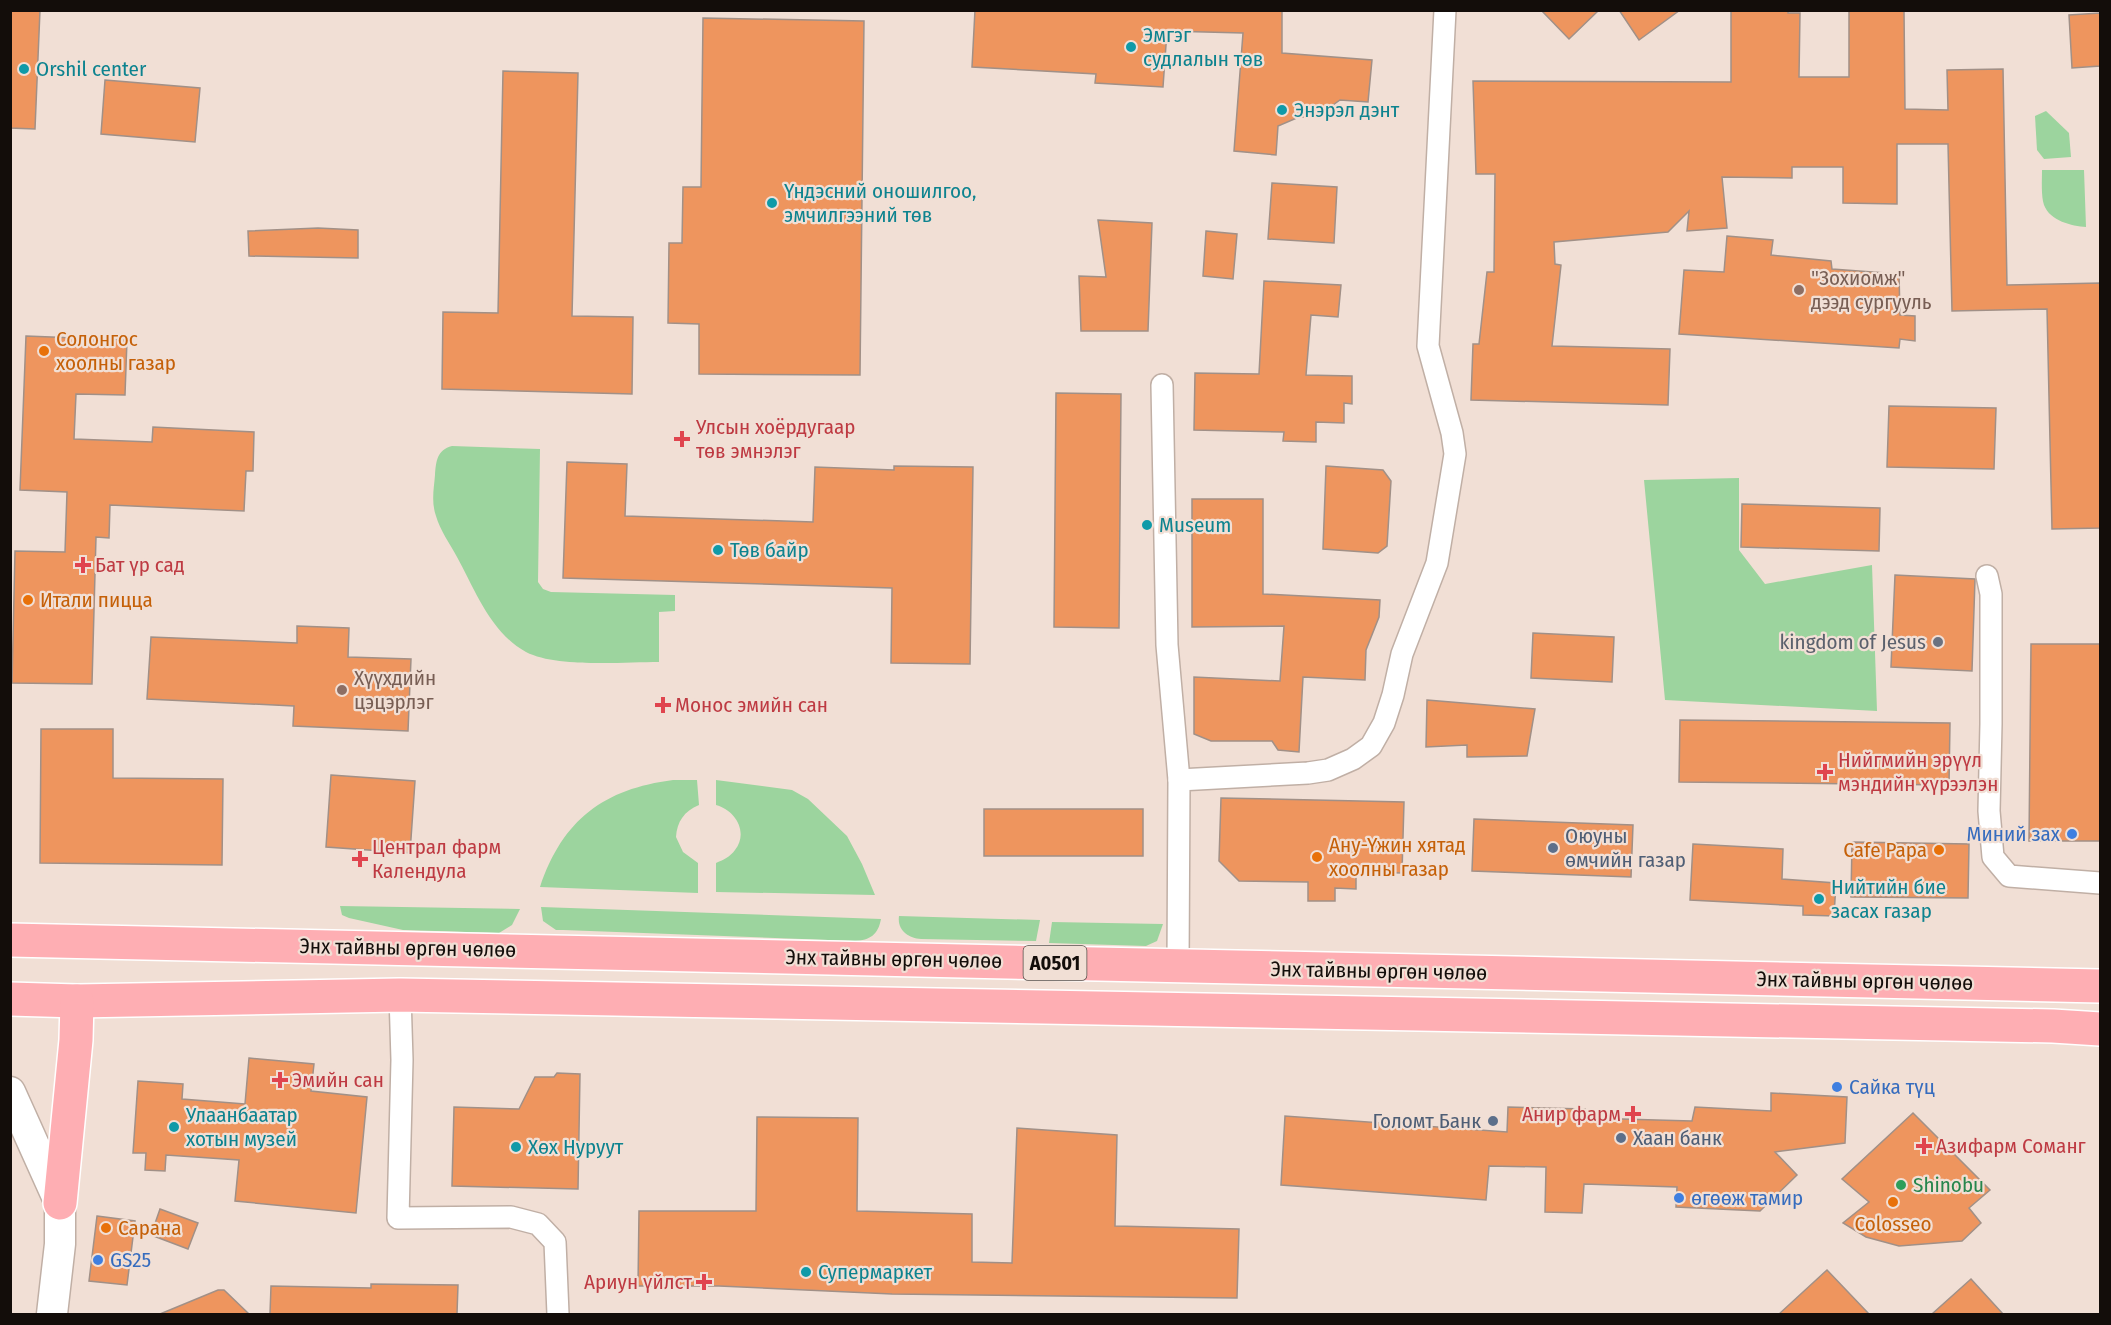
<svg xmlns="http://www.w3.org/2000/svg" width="2111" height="1325" font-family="'Fira Sans Condensed',sans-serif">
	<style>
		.green { fill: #9cd49e }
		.building { fill: #ee955e; stroke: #a19087; stroke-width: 1.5 }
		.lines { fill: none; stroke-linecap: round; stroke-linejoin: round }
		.street-casing { stroke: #c0afa5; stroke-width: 24 }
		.secondary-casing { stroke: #c0afa5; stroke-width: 33 }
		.highway-casing { stroke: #fff; stroke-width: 36 }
		.street { stroke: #fff; stroke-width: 21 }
		.secondary { stroke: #fff; stroke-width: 30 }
		.highway { stroke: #feaeb3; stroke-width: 33 }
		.culture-dot { fill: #0f9aa8; stroke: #f1dfd5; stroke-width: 2 }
		.education-dot { fill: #8d6e63; stroke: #f1dfd5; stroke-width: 2 }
		.food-dot { fill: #e8710a; stroke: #f1dfd5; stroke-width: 2 }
		.health-dot { fill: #e0444e; stroke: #f1dfd5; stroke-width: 2 }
		.worship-dot { fill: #6b7280; stroke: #f1dfd5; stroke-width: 2 }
		.shop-dot { fill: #3f7fe0; stroke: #f1dfd5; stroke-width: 2 }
		.service-dot { fill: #5c6f8a; stroke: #f1dfd5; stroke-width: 2 }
		.leisure-dot { fill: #2e9e5b; stroke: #f1dfd5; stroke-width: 2 }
		.labels { text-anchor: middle; stroke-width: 4.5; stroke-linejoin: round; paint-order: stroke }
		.shield { fill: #f1dfd5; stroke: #564c47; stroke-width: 1.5 }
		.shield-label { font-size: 20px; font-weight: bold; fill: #130d0a }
		.culture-label { font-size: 21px; fill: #0d838f; stroke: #f1dfd5; text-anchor: start }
		.education-label { font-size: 21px; fill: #785e54; stroke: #f1dfd5; text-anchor: start }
		.food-label { font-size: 21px; fill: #c56008; stroke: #f1dfd5; text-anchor: start }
		.health-label { font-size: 21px; fill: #be3a42; stroke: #f1dfd5; text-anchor: start }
		.worship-label { font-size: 21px; fill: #5b616d; stroke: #f1dfd5; text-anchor: end }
		.shop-label { font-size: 21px; fill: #366cbe; stroke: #f1dfd5; text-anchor: start }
		.service-label { font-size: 21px; fill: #4e5e75; stroke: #f1dfd5; text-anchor: start }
		.street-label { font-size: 21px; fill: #130d0a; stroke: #f1dfd5 }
		.leisure-label { font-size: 21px; fill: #27864d; stroke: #f1dfd5; text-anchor: start }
	</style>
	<rect width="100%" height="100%" fill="#f1dfd5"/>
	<g class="green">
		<polygon points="2046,111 2069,133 2071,157 2044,159 2037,150 2035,116"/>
		<path d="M2042,170h42l2,57c-14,-1 -36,-6 -42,-22 -3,-9 -2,-25 -2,-35z"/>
		<path d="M452,446l88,3 -2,133 5,7 8,3 124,3v16l-16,1v50c-36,0 -102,6 -133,-10 -35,-19 -51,-62 -69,-95 -7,-13 -17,-27 -21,-41 -5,-14 -2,-28 -1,-41 1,-14 2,-25 17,-29z"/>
		<polygon points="1739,478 1739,550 1765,584 1872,565 1877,711 1665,700 1644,480"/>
		<path d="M673,780h24l2,25c-15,6 -22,17 -23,32l7,15 15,11v30l-158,-6c23,-68 64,-98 133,-107z"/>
		<path d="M716,780l76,10 16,9 39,37 15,28 13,31 -159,-3v-29c7,-3 14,-6 19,-13 14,-18 0,-40 -19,-45z"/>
		<polygon points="340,906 520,909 512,925 499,933 403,930 349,918 342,915"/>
		<path d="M541,907l340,12c-3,16 -11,21 -26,22l-292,-11h-7l-13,-9z"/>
		<path d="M899,916l141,4 -4,21 -115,-2c-13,-1 -24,-9 -22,-23z"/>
		<polygon points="1052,922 1163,924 1157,941 1146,946 1049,943"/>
	</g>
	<g class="building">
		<polygon points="10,10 40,10 35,129 10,128"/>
		<polygon points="975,10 1282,10 1282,53 1372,60 1368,102 1340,100 1316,117 1299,117 1278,126 1276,155 1234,151 1243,33 1167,31 1163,87 1095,83 1096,74 972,67"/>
		<polygon points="1541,10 1599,10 1569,39"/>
		<polygon points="1619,10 1680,10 1639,40"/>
		<polygon points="1731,10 1788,10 1788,13 1800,13 1799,77 1849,77 1849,10 1904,10 1905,109 1948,110 1947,70 2003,69 2007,285 2100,283 2100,528 2052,529 2047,309 1952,311 1948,144 1897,144 1897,204 1843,203 1843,167 1792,167 1792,178 1722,177 1727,228 1687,231 1689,211 1668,232 1554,242 1555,264 1561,265 1552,346 1670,349 1668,405 1471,400 1473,344 1479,344 1487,272 1494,272 1495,174 1476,174 1473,81 1731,82"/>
		<polygon points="2100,13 2100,66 2072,68 2069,15"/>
		<polygon points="703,18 864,21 860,375 699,374 699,324 668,323 669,243 682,243 683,187 701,187"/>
		<polygon points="503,71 578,73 572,316 633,317 632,394 442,389 443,312 498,313"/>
		<polygon points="105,80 200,88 195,142 101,134"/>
		<polygon points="1272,183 1337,187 1334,243 1268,239"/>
		<polygon points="1098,220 1152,223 1148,331 1081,331 1079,276 1106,277"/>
		<polygon points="318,228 358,230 358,258 249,256 248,231"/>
		<polygon points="1206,231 1237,234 1233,279 1203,276"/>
		<polygon points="1727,236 1773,240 1771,255 1831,261 1832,269 1899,274 1900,315 1915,316 1915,341 1900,339 1899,348 1679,334 1684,270 1724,272"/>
		<polygon points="1264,281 1341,285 1338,317 1311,315 1306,375 1352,376 1352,404 1344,403 1344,423 1316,422 1316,442 1283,441 1284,432 1194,430 1195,373 1259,374"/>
		<polygon points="26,336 127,340 125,395 76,394 74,439 152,442 153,427 254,432 253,471 246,471 244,511 110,505 109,538 96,537 92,684 12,683 15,551 65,552 67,492 20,490"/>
		<polygon points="1056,393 1121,394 1119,628 1054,627"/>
		<polygon points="1889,406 1996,408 1994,469 1887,467"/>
		<polygon points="567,462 627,464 625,516 813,522 815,467 894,470 894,466 973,467 970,664 891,663 892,588 563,578"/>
		<polygon points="1326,466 1383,470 1391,481 1387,546 1378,553 1323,549"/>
		<polygon points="1192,499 1263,499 1263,594 1380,600 1379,617 1366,650 1365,680 1303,677 1299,752 1278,750 1272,741 1211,741 1194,734 1194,677 1280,681 1284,626 1192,627"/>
		<polygon points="1742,504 1880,508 1879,551 1741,547"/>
		<polygon points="1895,575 1975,579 1972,671 1891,667"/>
		<polygon points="297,626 349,628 348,657 411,659 408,731 293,726 294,706 147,699 151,637 297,643"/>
		<polygon points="1533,633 1614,637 1612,682 1531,678"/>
		<polygon points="2031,644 2100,644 2100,841 2029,841"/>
		<polygon points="1427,700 1535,709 1527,756 1467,757 1467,745 1426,747"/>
		<polygon points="1680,720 1950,723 1949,785 1679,782"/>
		<polygon points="41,729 113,729 113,778 223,779 222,865 40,863"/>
		<polygon points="331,775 415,781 410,853 326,847"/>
		<polygon points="1221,798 1404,802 1402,873 1356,872 1356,889 1335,888 1335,901 1308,901 1308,882 1239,881 1219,861"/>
		<rect x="984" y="809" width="159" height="47"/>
		<polygon points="1474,819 1633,825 1631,877 1472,871"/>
		<polygon points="1852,842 1969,844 1968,898 1851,897"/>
		<polygon points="1693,844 1783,849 1782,879 1836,883 1834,916 1803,915 1803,906 1690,900"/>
		<polygon points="249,1058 314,1064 311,1091 367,1097 356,1213 235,1201 239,1160 166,1155 165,1171 145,1170 146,1153 133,1153 138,1081 183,1084 182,1099 245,1104"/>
		<polygon points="557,1073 580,1074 578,1189 452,1186 454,1107 519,1109 535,1077 554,1077"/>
		<polygon points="1771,1093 1847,1097 1845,1143 1775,1152 1797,1175 1760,1211 1676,1207 1677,1187 1584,1184 1582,1213 1545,1212 1546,1167 1489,1166 1486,1200 1281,1185 1285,1116 1507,1132 1508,1107 1585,1109 1586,1118 1692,1121 1695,1107 1771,1111"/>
		<polygon points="1913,1113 1990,1190 1969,1208 1981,1223 1962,1241 1899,1246 1866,1237 1843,1223 1869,1202 1842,1179"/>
		<polygon points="757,1117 858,1118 857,1211 972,1214 972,1262 1012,1263 1017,1128 1117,1135 1115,1226 1239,1229 1237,1298 892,1294 719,1286 638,1286 639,1211 756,1211"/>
		<polygon points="160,1209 198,1223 188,1249 151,1235"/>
		<polygon points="97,1216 135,1221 127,1285 89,1281"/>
		<polygon points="1827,1270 1869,1314 1779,1314"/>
		<polygon points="1971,1279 2003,1314 1932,1314"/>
		<polygon points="371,1284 458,1285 457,1314 270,1314 271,1286 371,1288"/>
		<polygon points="218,1290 224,1290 249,1314 160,1314"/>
	</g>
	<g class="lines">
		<g class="street-casing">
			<g id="street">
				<polyline points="1162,385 1167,645 1179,780"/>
				<polyline points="1987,576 1991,594 1991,724 1989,811 1993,857 2009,876 2100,883"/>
				<polyline points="1178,966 1179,780 1308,773 1328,770 1353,759 1371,746 1384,723 1393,695 1402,654 1437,563 1455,454 1452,433 1428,346 1445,10"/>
				<polyline points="400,995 402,1060 398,1218 511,1217 538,1224 555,1242 558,1314"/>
			</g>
		</g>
		<g class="secondary-casing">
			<polyline id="secondary" points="10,1092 60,1203 60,1244 52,1314"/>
		</g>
		<g class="highway-casing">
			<g id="highway">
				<polyline points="10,940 2100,986"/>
				<polyline points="10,999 77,1001 400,995 2053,1026 2100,1029"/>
				<polyline points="60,1203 76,1040 77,1001"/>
			</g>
		</g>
		<use href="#street" class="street"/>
		<use href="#secondary" class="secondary"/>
		<use href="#highway" class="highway"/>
	</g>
	<g class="culture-dot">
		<circle cx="1131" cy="47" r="6"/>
		<circle cx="24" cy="69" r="6"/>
		<circle cx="1282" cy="110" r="6"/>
		<circle cx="772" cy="203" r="6"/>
		<circle cx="1147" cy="525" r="6"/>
		<circle cx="718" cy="550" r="6"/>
		<circle cx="1819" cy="899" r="6"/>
		<circle cx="174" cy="1127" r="6"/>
		<circle cx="516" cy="1147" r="6"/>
		<circle cx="806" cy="1272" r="6"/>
	</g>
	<g class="education-dot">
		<circle cx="1799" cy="290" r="6"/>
		<circle cx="342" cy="690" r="6"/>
	</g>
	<g class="food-dot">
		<circle cx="44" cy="351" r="6"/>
		<circle cx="28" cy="600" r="6"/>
		<circle cx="1939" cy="850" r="6"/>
		<circle cx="1317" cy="857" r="6"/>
		<circle cx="1893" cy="1202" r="6"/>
		<circle cx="106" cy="1228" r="6"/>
	</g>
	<g class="health-dot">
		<path d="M679 430h6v6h6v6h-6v6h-6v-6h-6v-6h6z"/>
		<path d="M80 556h6v6h6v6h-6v6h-6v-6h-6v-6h6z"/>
		<path d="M660 696h6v6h6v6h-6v6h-6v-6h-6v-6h6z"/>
		<path d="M1822 763h6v6h6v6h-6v6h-6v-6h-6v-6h6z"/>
		<path d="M357 850h6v6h6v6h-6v6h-6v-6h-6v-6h6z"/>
		<path d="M277 1071h6v6h6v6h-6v6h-6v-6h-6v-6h6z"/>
		<path d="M1630 1105h6v6h6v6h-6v6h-6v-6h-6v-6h6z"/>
		<path d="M1921 1137h6v6h6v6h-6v6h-6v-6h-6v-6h6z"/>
		<path d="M701 1273h6v6h6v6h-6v6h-6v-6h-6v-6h6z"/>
	</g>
	<circle class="worship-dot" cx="1938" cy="642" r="6"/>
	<g class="shop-dot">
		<circle cx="2072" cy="834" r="6"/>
		<circle cx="1837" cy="1087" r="6"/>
		<circle cx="1679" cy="1198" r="6"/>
		<circle cx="98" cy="1260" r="6"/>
	</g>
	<g class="service-dot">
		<circle cx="1553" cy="848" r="6"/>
		<circle cx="1493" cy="1121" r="6"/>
		<circle cx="1621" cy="1138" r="6"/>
	</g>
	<circle class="leisure-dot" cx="1901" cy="1185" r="6"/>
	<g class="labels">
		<rect class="shield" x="1023.5" y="946" width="63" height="34" rx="4.5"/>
		<g class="shield-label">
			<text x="1055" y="970">A0501</text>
		</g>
		<g class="culture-label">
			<text x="1143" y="42">Эмгэг<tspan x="1143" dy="24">судлалын төв</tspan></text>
			<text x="36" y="76">Orshil center</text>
			<text x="1294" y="117">Энэрэл дэнт</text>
			<text x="784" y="198">Үндэсний оношилгоо,<tspan x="784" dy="24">эмчилгээний төв</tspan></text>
			<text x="1159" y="532">Museum</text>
			<text x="730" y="557">Төв байр</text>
			<text x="1831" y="894">Нийтийн бие<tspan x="1831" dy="24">засах газар</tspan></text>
			<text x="186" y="1122">Улаанбаатар<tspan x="186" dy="24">хотын музей</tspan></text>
			<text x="528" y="1154">Хөх Нуруут</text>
			<text x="818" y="1279">Супермаркет</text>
		</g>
		<g class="education-label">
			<text x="1811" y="285">"Зохиомж"<tspan x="1811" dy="24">дээд сургууль</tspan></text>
			<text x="354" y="685">Хүүхдийн<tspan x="354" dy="24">цэцэрлэг</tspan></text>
		</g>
		<g class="food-label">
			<text x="56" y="346">Солонгос<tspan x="56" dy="24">хоолны газар</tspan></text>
			<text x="40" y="607">Итали пицца</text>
			<text x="1329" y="852">Ану-Үжин хятад<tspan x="1329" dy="24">хоолны газар</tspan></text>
			<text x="1927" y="857" text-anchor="end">Cafe Papa</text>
			<text x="1893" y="1231" text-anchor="middle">Colosseo</text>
			<text x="118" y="1235">Сарана</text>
		</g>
		<g class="health-label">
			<text x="696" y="434">Улсын хоёрдугаар<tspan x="696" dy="24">төв эмнэлэг</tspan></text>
			<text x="95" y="572">Бат үр сад</text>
			<text x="675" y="712">Монос эмийн сан</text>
			<text x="1838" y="767">Нийгмийн эрүүл<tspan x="1838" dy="24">мэндийн хүрээлэн</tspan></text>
			<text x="372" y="854">Централ фарм<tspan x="372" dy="24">Календула</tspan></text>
			<text x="292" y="1087">Эмийн сан</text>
			<text x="1621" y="1121" text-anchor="end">Анир фарм</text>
			<text x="1936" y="1153">Азифарм Соманг</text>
			<text x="692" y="1289" text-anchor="end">Ариун үйлст</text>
		</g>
		<g class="worship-label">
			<text x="1926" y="649">kingdom of Jesus</text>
		</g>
		<g class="shop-label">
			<text x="2060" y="841" text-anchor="end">Миний зах</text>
			<text x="1849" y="1094">Сайка түц</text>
			<text x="1691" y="1205">өгөөж тамир</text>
			<text x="110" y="1267">GS25</text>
		</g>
		<g class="service-label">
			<text x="1565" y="843">Оюуны<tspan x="1565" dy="24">өмчийн газар</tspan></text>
			<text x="1481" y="1128" text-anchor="end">Голомт Банк</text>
			<text x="1633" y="1145">Хаан банк</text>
		</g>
		<g class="street-label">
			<text transform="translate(408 948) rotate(1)" y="7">Энх тайвны өргөн чөлөө</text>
			<text transform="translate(894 959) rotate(1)" y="7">Энх тайвны өргөн чөлөө</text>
			<text transform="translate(1379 971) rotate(1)" y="7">Энх тайвны өргөн чөлөө</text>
			<text transform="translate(1865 981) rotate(1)" y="7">Энх тайвны өргөн чөлөө</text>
		</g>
		<g class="leisure-label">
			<text x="1913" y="1192">Shinobu</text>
		</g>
	</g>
	<rect width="2111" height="1325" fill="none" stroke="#130d0a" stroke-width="24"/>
</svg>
